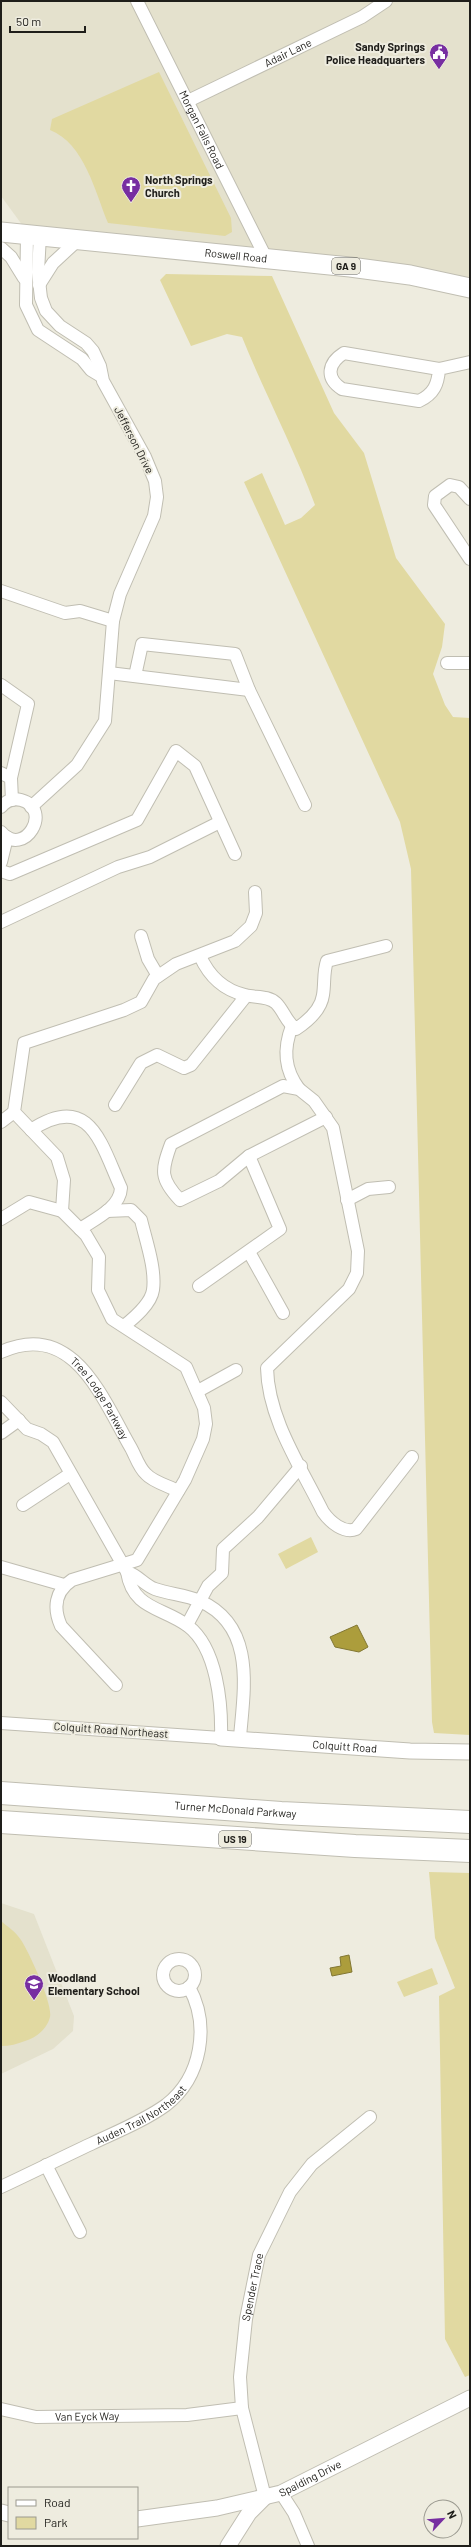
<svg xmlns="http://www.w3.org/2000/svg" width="471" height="2547" font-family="Barlow,sans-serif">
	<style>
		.built { fill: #e4e1cd }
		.green { fill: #e1d9a1 }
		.water { fill: #ac9d3c; stroke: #827732 }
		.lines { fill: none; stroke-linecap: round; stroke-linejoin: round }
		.minor-casing { stroke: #c0beb2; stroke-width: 14 }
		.tertiary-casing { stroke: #c0beb2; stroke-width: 17 }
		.primary-casing { stroke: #c0beb2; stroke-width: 21 }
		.motorway-casing { stroke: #c0beb2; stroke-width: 24 }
		.minor { stroke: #fff; stroke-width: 12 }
		.tertiary { stroke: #fff; stroke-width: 15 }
		.primary { stroke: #fff; stroke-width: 19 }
		.motorway { stroke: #fff; stroke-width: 22 }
		.labels { text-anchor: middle; stroke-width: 4; stroke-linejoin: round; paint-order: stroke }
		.shield { fill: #eeecdf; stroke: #5d5c55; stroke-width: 1 }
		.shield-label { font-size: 10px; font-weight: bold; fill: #1f1e1a }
		.poi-label { font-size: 11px; font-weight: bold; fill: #1f1e1a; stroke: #eeecdf; text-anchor: start }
		.street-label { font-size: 11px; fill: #1f1e1a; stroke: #eeecdf }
	</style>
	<rect width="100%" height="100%" fill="#eeecdf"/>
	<g class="built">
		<polygon points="1,1 470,1 470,292 28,233 1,196"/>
		<polygon points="1,1903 34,1914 74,2016 73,2031 53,2049 1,2074"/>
	</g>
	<g class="green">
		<path d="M159,72l72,146 1,14 -7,4 -117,-13c-13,-31 -23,-79 -58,-93l2,-11z"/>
		<path d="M166,274l106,2 62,137 30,40 32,105 49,66 -3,23 -9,27 12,31 8,12 17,1v1017l-36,-2 -2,-11 -21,-853 -11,-47 -156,-340 18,-9 23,52 16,-7 14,-13c-21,-57 -50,-111 -73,-168l-15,-3 -36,12 -31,-66z"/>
		<polygon points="311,1537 318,1552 286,1569 278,1554"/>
		<polygon points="429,1872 470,1873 470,2375 465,2377 445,2339 439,1996 455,1988 435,1938"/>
		<path d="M1,1921c7,6 15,11 20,19 8,12 32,64 29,77 -3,12 -14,21 -25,24 -8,3 -15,5 -24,5z"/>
		<polygon points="432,1968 438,1984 404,1997 397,1982"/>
	</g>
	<g class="water">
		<polygon points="357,1625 368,1647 359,1652 335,1647 330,1637"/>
		<polygon points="349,1955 352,1972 332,1976 330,1968 341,1966 340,1957"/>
	</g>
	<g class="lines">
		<g class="minor-casing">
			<g id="minor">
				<path id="s1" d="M137,1l129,257"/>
				<path id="s2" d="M188,101l174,-84 24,-16"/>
				<polyline points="27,234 26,305 38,330 82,359 91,370 101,376"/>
				<polyline points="1,248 11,257 24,278"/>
				<polyline points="39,285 53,263 79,239"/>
				<path d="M439,369c-1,15 -5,25 -20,32l-77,-12c-17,-11 -14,-26 2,-36l95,16 31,-7"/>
				<polyline points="470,499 459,487 450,485 435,496 434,505 470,559"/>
				<polyline points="1,591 65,613 80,611 113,621"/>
				<polyline points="447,663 470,663"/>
				<polyline points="109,673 249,690"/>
				<polyline points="135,676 142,644 235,654 249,690 305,805"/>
				<polyline points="1,685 28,704 11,778"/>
				<polyline points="1,773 11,778 12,800"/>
				<path d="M1,807c5,-6 12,-9 20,-7 33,9 3,59 -20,32"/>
				<polyline points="31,807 77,765 105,721 113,621 120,594 154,516 157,497 155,481 145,457 103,381 100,366 93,351 86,343 60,326 46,311 41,298 38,272 40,235"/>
				<polyline points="1,862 7,837"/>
				<polyline points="1,871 10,874 137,820 176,751 195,766 235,854"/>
				<polyline points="1,922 118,867 150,857 220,822"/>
				<polyline points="141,936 148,959 158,976"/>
				<path d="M200,956c9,20 23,34 45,39 10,3 22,0 31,8 8,8 10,19 20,26 12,-8 25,-19 27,-34 2,-12 0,-22 4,-34l59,-15"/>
				<path d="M292,1026c-9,23 -8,43 7,63"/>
				<polyline points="115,1105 141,1063 157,1055 184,1068 191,1065 246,996"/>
				<polyline points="1,1122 14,1112"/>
				<path d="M31,1130c59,-39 70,14 90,58 -1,20 -26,31 -41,41"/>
				<polyline points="249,1156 326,1117"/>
				<polyline points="347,1200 368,1189 389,1187"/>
				<path d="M107,1211l24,-1 10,10c5,21 15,49 12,70 -2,14 -19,28 -29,36"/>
				<polyline points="1,1219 29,1202 62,1211"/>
				<polyline points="249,1252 283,1313"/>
				<path d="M199,1286l81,-57 -31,-73 -30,25 -39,19c-20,-21 -19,-29 -9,-56l112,-58 16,3 15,12 19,27 25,123 -1,22 -8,16 -82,79c1,51 34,99 56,144 7,10 21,22 33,17l56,-72"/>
				<path id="s3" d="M1,1352c72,-33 101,46 130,96 4,7 8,20 15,26 7,8 23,12 32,17"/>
				<polyline points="198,1391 236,1370"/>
				<path d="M1,1402l26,27 14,5 12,8 74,130c6,38 36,35 61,54 29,22 34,78 33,112l-220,-15"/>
				<polyline points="1,1433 19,1420"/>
				<polyline points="23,1505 70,1474"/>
				<polyline points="1,1567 64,1585"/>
				<path d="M127,1572c11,3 17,13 28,17 14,5 31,6 45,12 56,25 44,88 40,136"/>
				<polyline points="187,1625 208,1586 222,1573 223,1549 258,1517 301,1466"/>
				<path d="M116,1685l-55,-59c-8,-18 -6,-35 11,-46l65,-20 48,-80 18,-41 3,-15 -2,-16 -18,-41 -74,-48 -14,-29 1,-33 -13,-22 -24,-24 2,-31 -7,-23 -43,-45 10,-69 100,-33 17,-8 13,-23 22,-15 59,-23 16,-15 5,-13 -1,-21"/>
				<circle cx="179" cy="1975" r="16"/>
				<polyline points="46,2165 80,2232"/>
				<path id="s4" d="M1,2187c30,-14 60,-29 90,-43 25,-12 53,-23 75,-39 36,-28 44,-80 23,-118"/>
				<path id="s5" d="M1,2409l35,8 151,-2 55,-7"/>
				<polyline points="281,2493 294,2513 308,2546"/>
				<path id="s6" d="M265,2497l-23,-89 -2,-31 6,-58 13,-64 31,-63 22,-28 58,-47"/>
			</g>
		</g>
		<g class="tertiary-casing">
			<g id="tertiary">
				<path id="s7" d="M221,1738l189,13 60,1"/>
				<polyline points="1,2512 9,2514"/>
				<path id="s8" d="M137,2519l80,-11 64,-15 189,-95"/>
				<polyline points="228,2546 249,2513 265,2497"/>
			</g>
		</g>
		<g class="primary-casing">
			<g id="primary">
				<path id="s9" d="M1,232l349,35 60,8 60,13"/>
			</g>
		</g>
		<g class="motorway-casing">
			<g id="motorway">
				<path id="s10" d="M1,1793l280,20 189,9"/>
				<polyline points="1,1822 355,1846 470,1851"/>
			</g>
		</g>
		<use href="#minor" class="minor"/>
		<use href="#tertiary" class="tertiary"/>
		<use href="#primary" class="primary"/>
		<use href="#motorway" class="motorway"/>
	</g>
	<defs>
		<g id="civic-pin" transform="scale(1)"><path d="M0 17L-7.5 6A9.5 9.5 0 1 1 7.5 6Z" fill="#772ea1" stroke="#eeecdf"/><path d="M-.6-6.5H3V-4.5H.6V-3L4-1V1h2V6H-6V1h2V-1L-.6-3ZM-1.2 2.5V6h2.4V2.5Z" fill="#fff"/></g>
		<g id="church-pin" transform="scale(1)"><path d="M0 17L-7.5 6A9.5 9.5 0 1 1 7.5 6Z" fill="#772ea1" stroke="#eeecdf"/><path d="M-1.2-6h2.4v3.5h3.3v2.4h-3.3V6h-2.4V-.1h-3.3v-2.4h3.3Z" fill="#fff"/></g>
		<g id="school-pin" transform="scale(1)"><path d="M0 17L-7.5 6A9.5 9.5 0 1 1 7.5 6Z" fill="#772ea1" stroke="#eeecdf"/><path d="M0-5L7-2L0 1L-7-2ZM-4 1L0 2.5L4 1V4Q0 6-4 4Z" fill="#fff"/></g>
	</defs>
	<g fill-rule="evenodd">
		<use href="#civic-pin" x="439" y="53"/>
		<use href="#church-pin" x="131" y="186"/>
		<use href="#school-pin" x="34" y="1984"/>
	</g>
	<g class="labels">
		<g class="shield">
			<rect x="332" y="258" width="28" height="16" rx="3"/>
			<rect x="219" y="1831" width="32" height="16" rx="3"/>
		</g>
		<g class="shield-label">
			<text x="346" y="270">GA 9</text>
			<text x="235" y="1843">US 19</text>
		</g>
		<g class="poi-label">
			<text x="425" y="51" text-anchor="end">Sandy Springs<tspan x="425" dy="13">Police Headquarters</tspan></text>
			<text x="145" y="184">North Springs<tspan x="145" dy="13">Church</tspan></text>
			<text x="48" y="1982">Woodland<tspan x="48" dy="13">Elementary School</tspan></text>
		</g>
		<g class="street-label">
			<text dy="4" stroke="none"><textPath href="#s2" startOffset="111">Adair Lane</textPath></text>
			<text dy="4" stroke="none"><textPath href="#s1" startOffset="144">Morgan Falls Road</textPath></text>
			<text dy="4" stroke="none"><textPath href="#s9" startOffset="236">Roswell Road</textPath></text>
			<text transform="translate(134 440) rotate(63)" y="4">Jefferson Drive</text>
			<text dy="4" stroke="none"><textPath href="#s3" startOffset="124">Tree Lodge Parkway</textPath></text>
			<text transform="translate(111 1730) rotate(4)" y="4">Colquitt Road Northeast</text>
			<text dy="4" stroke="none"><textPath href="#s7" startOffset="124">Colquitt Road</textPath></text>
			<text dy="4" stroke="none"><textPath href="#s10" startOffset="235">Turner McDonald Parkway</textPath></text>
			<text dy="4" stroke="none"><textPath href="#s4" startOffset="158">Auden Trail Northeast</textPath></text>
			<text dy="4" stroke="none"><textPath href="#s6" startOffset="214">Spender Trace</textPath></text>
			<text dy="4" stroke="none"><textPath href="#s5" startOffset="87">Van Eyck Way</textPath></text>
			<text dy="4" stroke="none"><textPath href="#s8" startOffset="179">Spalding Drive</textPath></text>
		</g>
	</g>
	<rect width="471" height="2547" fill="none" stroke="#1f1e1a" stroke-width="4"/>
	<rect x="8" y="2487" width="130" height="52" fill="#eeecdf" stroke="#9b9a90"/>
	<rect x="16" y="2500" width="20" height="6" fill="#ffffff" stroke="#9b9a90"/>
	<text x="44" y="2507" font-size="12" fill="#1f1e1a">Road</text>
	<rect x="16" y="2517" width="20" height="12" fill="#e1d9a1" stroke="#9b9a90"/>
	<text x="44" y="2527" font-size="12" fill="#1f1e1a">Park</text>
	<g transform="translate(443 2519) rotate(64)"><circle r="19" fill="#eeecdf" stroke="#9b9a90"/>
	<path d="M0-3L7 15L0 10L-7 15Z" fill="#772ea1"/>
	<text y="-6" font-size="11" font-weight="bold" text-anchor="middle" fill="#1f1e1a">N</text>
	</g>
	<path d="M10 26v6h75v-6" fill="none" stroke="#1f1e1a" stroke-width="2"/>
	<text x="16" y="26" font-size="12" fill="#1f1e1a" stroke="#eeecdf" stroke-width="3" paint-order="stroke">50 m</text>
</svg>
